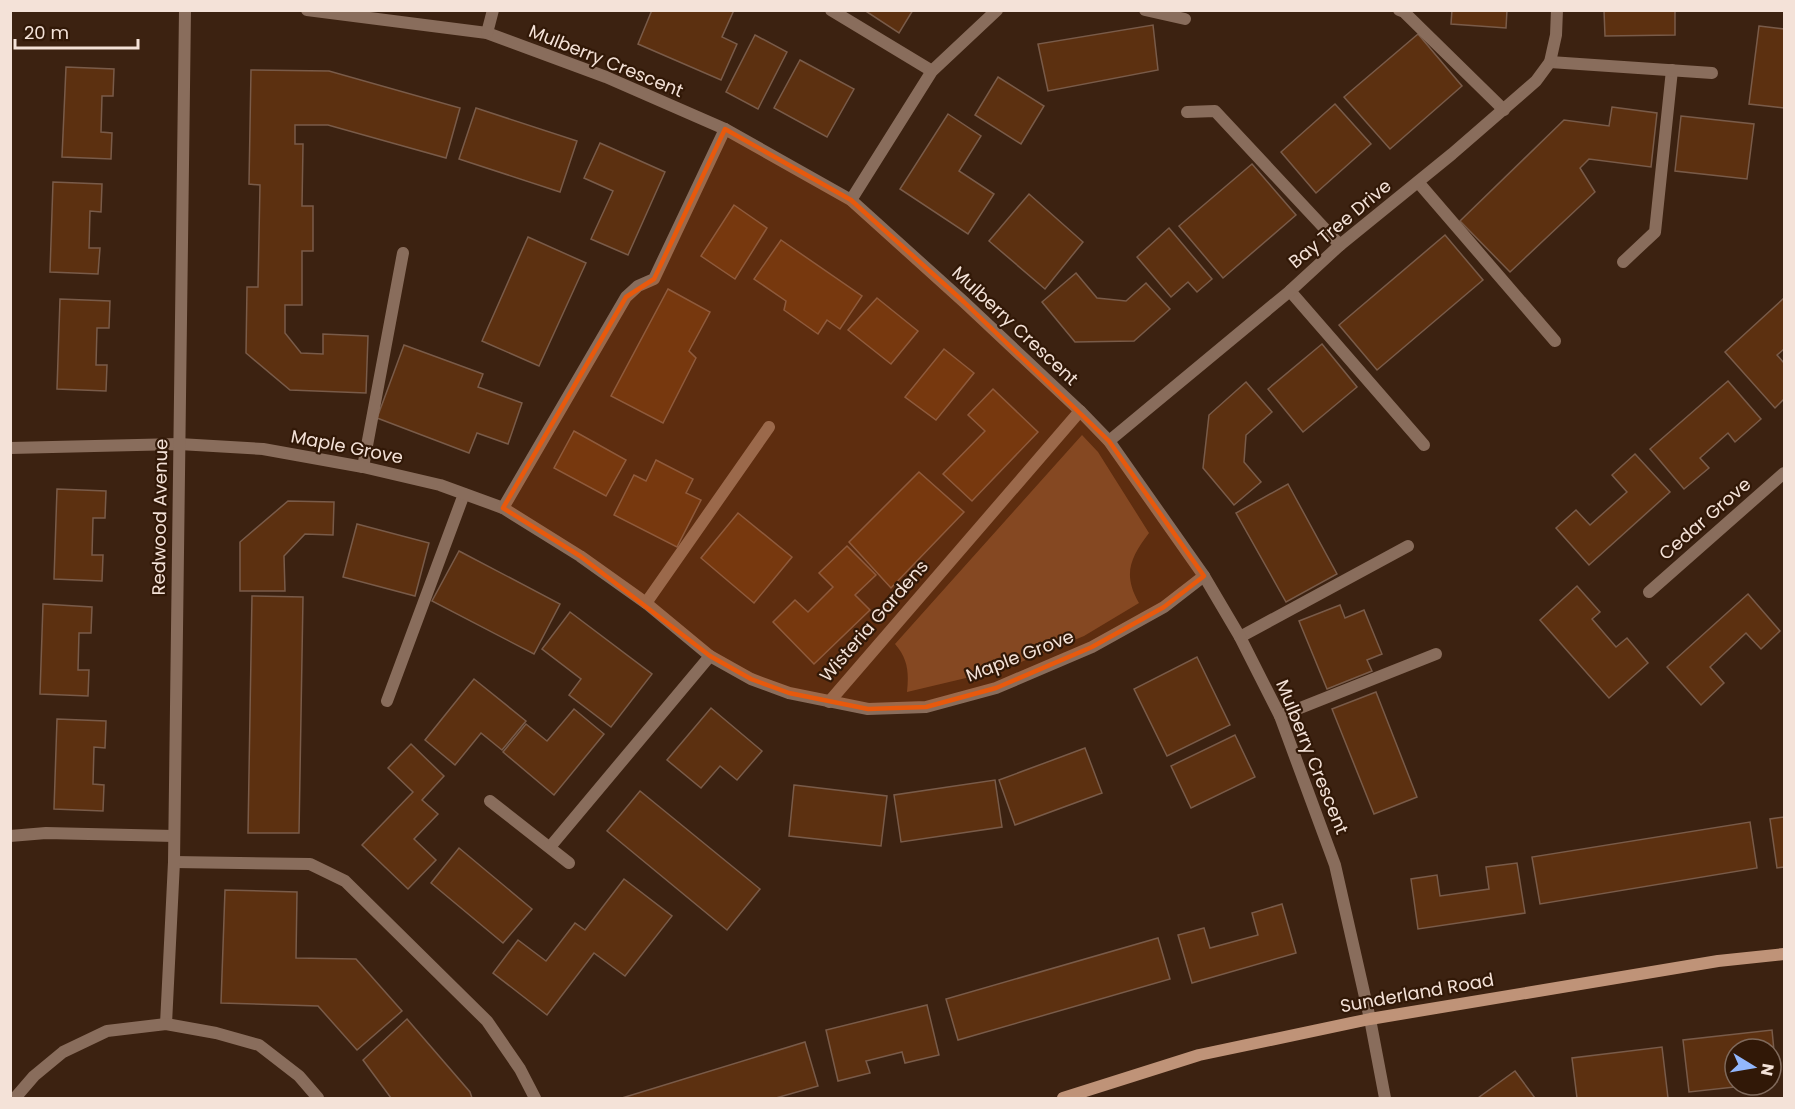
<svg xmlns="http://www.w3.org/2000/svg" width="1795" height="1109" font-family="Poppins,sans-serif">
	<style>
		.green { fill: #6d4429 }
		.building { fill: #5c3010; stroke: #795b49; stroke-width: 1.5 }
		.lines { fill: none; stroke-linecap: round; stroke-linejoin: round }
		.lane { stroke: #896d5c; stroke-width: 12 }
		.street { stroke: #896d5c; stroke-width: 12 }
		.secondary { stroke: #bf9378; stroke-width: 12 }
		.marked { fill: #e8590c; fill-opacity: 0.2; stroke: #e8590c; stroke-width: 4.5; stroke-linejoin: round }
		.labels { text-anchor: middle; stroke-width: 4.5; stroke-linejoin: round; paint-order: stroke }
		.street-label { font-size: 18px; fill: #f4e2d8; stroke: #311807 }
	</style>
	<rect width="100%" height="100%" fill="#3c2211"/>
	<path class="green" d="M1082,435l16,17 51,81c-18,24 -27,41 -10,70l-55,33 -80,33 -97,23c2,-20 1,-33 -12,-48z"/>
	<g class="building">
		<polygon points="652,10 734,10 722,37 737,44 721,80 638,44"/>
		<polygon points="864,10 913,10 899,33"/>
		<polygon points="1452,10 1507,10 1506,28 1451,24"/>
		<polygon points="1604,10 1675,10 1675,35 1605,36"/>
		<polygon points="1153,25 1158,70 1048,91 1038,44"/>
		<polygon points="1759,26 1784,29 1784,108 1749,104"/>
		<polygon points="1418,34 1462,86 1390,149 1344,97"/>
		<polygon points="755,35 787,52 758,109 726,92"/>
		<polygon points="800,60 854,89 827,137 774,108"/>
		<polygon points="66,67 114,69 113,96 102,96 101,132 112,133 111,159 62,157"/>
		<polygon points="251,70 329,71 460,108 446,158 328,125 295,125 295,144 303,144 302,206 313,206 313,251 302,251 302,305 285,305 285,333 301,353 323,354 323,334 368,336 366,393 290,390 246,353 247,287 258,287 260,185 249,184"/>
		<polygon points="998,77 1044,106 1021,144 975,115"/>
		<polygon points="1335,104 1371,144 1316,193 1281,152"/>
		<polygon points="1612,107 1657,113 1651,167 1589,159 1580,168 1595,192 1510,272 1460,221 1564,120 1609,126"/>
		<polygon points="476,108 577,141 560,192 459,159"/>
		<polygon points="948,114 981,136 959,171 994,194 968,234 900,189"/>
		<polygon points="1681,116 1754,124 1747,179 1675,171"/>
		<polygon points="600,143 665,172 628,255 591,239 613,191 584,178"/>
		<polygon points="1252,164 1296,215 1223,278 1179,226"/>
		<polygon points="53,182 102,184 101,212 90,211 89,248 100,248 98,274 50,272"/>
		<polygon points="1029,194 1083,242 1045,289 989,241"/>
		<polygon points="734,205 767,228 735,279 701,256"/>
		<polygon points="1169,228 1212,279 1197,292 1188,282 1171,297 1137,257"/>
		<polygon points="1445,235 1483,280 1377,370 1339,325"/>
		<polygon points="528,237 586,263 539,366 482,341"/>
		<polygon points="781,240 862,296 840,329 827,320 818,334 784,310 786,301 754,279"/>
		<polygon points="1076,273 1097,298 1126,301 1146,283 1170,309 1134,341 1075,342 1042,302"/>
		<polygon points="668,289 710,312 689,351 696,358 663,423 611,396"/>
		<polygon points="877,298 918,331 891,364 848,330"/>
		<polygon points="1784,298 1784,349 1777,355 1784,363 1784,399 1775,408 1725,352"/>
		<polygon points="60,299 110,301 109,328 97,328 96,365 107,365 106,391 57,389"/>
		<polygon points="1322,344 1357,387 1303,432 1268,389"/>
		<polygon points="404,345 483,374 478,387 522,403 508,444 477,433 469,453 377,418"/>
		<polygon points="944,349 974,373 936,420 905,397"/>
		<polygon points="1728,381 1761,419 1735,442 1728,433 1700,458 1709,468 1684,489 1650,449"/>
		<polygon points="1246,382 1272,412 1246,435 1244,462 1261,482 1234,505 1203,468 1209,415"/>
		<polygon points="993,389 1038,432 972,501 943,474 985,431 968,415"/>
		<polygon points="574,431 626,460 606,496 554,468"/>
		<polygon points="1635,454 1670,492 1589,565 1556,528 1576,510 1590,525 1627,492 1612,475"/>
		<polygon points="656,460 693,479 686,493 701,500 677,547 614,515 634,475 646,481"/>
		<polygon points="919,472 964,512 891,588 849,542"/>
		<polygon points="1288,484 1337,574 1286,602 1236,513"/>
		<polygon points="57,489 106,491 105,518 93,518 92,555 103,555 102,581 54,579"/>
		<polygon points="288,501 334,502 333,535 305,534 284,556 285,591 240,591 240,542"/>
		<polygon points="738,513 792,557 754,603 701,558"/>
		<polygon points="357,524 429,543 415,596 343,577"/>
		<polygon points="847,546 876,575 855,595 870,610 814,664 773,622 795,600 808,612 833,587 819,573"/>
		<polygon points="459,551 560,604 534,654 432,601"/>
		<polygon points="1577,586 1600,612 1592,619 1616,647 1627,638 1648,663 1609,698 1540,620"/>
		<polygon points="1748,594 1780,631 1761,649 1746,633 1710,667 1724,683 1701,705 1667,667"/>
		<polygon points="252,596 303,597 299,833 248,833"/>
		<polygon points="43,604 92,607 91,633 79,633 78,670 89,670 88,696 40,694"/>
		<polygon points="1340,605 1345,618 1364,610 1382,654 1367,660 1372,671 1327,689 1299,621"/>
		<polygon points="570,612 652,674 611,727 569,695 581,679 542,649"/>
		<polygon points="1197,657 1230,725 1167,756 1134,689"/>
		<polygon points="474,679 526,721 502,750 481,733 455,765 425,740"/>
		<polygon points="1376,692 1417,797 1374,814 1332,709"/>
		<polygon points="711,708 762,751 737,780 720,766 701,788 667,760"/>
		<polygon points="574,709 604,734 554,795 503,752 526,724 547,741"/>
		<polygon points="57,719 106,721 105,748 94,747 93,784 104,785 103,811 54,809"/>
		<polygon points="1235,735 1255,777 1191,808 1171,766"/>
		<polygon points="411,744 444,776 422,800 438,814 414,839 436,860 408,889 362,845 413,792 388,768"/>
		<polygon points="1085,748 1102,793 1015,825 999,780"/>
		<polygon points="995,780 1002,827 901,842 894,795"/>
		<polygon points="794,785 887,796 881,846 789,836"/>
		<polygon points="640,791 760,889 727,930 607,831"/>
		<polygon points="1784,817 1784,867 1777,868 1770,819"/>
		<polygon points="1750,822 1757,868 1540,904 1532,857"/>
		<polygon points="459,848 532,909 503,943 431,883"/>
		<polygon points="1517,863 1525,913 1418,929 1411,879 1437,875 1440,896 1489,889 1486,867"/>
		<polygon points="624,879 672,916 625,976 594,953 547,1015 493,973 518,940 546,961 575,923 585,930"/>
		<polygon points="225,890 297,892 296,958 356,959 402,1011 357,1050 318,1006 221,1003"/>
		<polygon points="1282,904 1296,953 1192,983 1178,935 1204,928 1210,948 1258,935 1252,913"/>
		<polygon points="1158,938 1170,979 958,1040 946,999"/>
		<polygon points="927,1005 939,1055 905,1063 902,1052 866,1061 870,1073 838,1081 826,1030"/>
		<polygon points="407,1019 470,1092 472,1098 391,1098 363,1060"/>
		<polygon points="1772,1030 1777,1082 1771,1083 1771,1049 1735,1049 1735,1085 1753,1085 1689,1092 1683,1040"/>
		<polygon points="805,1042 818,1086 776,1098 622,1098"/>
		<polygon points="1662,1047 1668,1098 1577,1098 1572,1058"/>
		<polygon points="1515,1071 1535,1098 1478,1098"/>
	</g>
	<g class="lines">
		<g class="lane">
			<polyline points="831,10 932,71"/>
			<polyline points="1145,10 1185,19"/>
			<polyline points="1399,10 1404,12 1504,110"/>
			<polyline points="1187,112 1215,111 1340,245"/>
			<polyline points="1418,182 1555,341"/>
			<polyline points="1623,262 1655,232 1672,70"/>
			<polyline points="1290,291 1424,445"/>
			<polyline points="363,467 403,253"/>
			<polyline points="646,603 769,427"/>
			<polyline points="1240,637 1408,546"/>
			<polyline points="387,701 464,494"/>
			<polyline points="1280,716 1436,654"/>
			<polyline points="490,801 569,863"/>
			<polyline points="10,836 46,833 174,836"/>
			<polyline points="550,847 710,656"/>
			<polyline points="174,862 310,864 345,881 487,1021 520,1069 535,1098"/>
		</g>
		<g class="street">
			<polyline points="307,10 487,33 606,77 725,129 851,200 964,302 1080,411 1109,441 1204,576 1240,637 1280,716 1335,865 1370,1019 1385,1098"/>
			<polyline points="487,33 493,10"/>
			<polyline points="1550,62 1712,73"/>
			<polyline points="851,200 932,71 997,10"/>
			<polyline points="1109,441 1290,291 1340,245 1452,154 1536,81 1550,62 1556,35 1557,10"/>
			<polyline points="10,448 179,444 263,449 363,467 440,485 503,508 580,556 646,603 710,656 751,679 789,693 868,709 926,707 996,688 1092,647 1164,607 1204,576"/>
			<polyline points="503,508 626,297 638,286 654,279 725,129"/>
			<polyline points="1649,592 1784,473"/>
			<polyline points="829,702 1080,411"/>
			<polyline points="166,1024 174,862 185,10"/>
			<polyline points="15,1098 34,1076 63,1052 107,1031 166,1024 216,1033 259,1045 299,1076 318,1098"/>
		</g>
		<polyline class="secondary" points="1063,1098 1199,1055 1370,1019 1718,961 1784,954"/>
	</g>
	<path class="marked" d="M725,129l126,71 113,102 145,139 95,135 -40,31 -72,40 -96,41 -70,19 -58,2 -79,-16 -38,-14 -41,-23 -130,-100 -77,-48 123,-211 28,-18z"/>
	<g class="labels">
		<g class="street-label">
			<text transform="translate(606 61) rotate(22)" y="6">Mulberry Crescent</text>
			<text transform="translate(1340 224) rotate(-40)" y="6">Bay Tree Drive</text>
			<text transform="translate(1015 326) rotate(43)" y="6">Mulberry Crescent</text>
			<text transform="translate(347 447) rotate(11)" y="6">Maple Grove</text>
			<text transform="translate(160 517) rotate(-89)" y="6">Redwood Avenue</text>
			<text transform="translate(1705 519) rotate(-41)" y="6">Cedar Grove</text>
			<text transform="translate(874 621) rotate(-49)" y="6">Wisteria Gardens</text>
			<text transform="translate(1020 656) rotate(-21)" y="6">Maple Grove</text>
			<text transform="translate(1312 757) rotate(68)" y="6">Mulberry Crescent</text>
			<text transform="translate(1417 993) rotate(-10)" y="6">Sunderland Road</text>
		</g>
	</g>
	<rect width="1795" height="1109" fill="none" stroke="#f4e2d8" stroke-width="24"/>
	<g transform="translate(1753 1067) rotate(101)"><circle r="28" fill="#311807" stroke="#7f695b" stroke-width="1.5"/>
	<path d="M0-4.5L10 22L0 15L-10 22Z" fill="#92b7fd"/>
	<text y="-9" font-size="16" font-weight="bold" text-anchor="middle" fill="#f4e2d8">N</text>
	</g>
	<path d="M15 39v9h123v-9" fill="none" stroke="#f4e2d8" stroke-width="3"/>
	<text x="24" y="39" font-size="18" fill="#f4e2d8" stroke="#311807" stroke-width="4.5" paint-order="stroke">20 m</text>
</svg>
